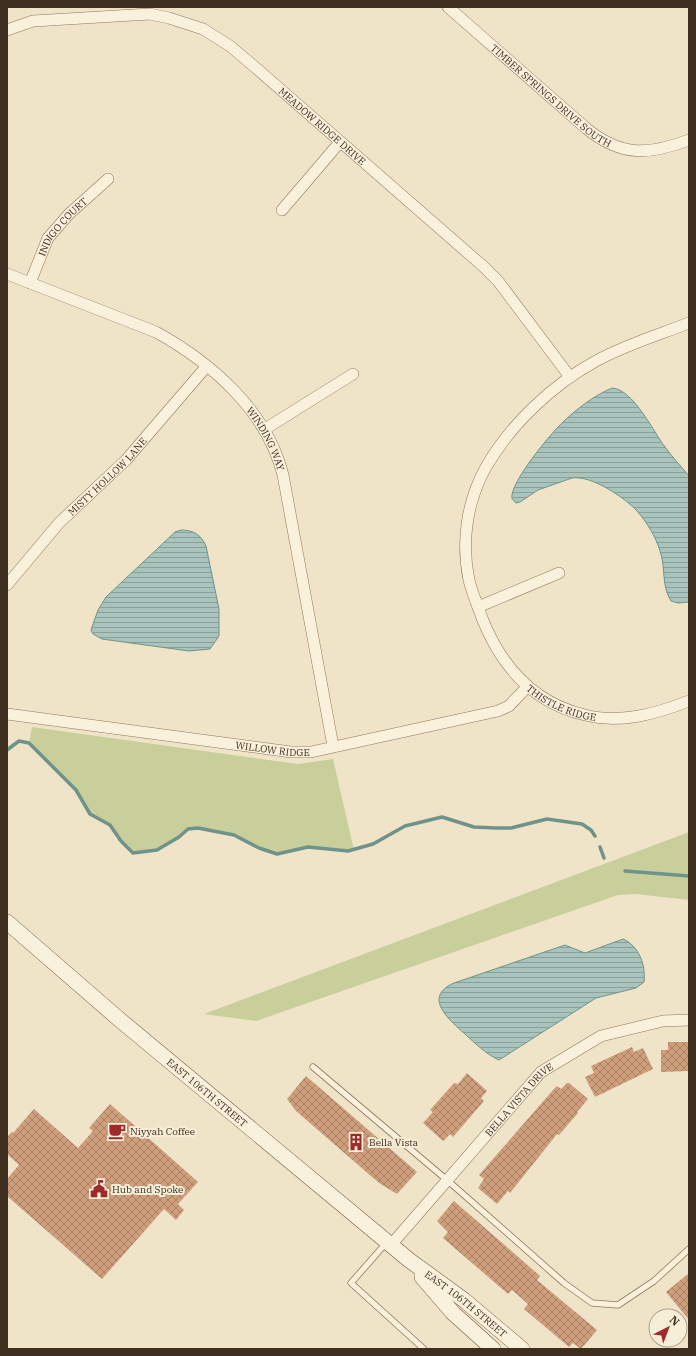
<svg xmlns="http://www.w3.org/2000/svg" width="696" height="1356" font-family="'IBM Plex Serif',serif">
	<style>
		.park { fill: #c9cf9b }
		.water { fill: url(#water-rules); stroke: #6f938a }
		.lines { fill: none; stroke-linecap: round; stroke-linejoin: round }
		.stream { stroke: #6f938a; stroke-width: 3.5 }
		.building { fill: url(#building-cross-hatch) }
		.lane-casing { stroke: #8d765c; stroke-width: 7 }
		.street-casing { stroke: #8d765c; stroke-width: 12 }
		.secondary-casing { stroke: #6f573f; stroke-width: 16 }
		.lane { stroke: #faf1dc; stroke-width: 5.5 }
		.street { stroke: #faf1dc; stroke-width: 11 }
		.secondary { stroke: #faf1dc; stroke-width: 15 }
		.labels { text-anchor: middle; stroke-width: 4; stroke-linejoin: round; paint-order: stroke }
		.street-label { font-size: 10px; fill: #3d2e20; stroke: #f7eed8 }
		.poi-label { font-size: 10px; fill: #3d2e20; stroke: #f7eed8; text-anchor: start }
	</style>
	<defs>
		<pattern id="water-rules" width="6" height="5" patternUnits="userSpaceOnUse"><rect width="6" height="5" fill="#a9c4bc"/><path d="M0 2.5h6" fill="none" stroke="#8ba098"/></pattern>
		<pattern id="building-cross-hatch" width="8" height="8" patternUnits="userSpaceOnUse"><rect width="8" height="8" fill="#cf9f7d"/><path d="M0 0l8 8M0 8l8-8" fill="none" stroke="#a98266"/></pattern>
	</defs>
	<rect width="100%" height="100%" fill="#f0e4c8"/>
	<g class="park">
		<polygon points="32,727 298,764 333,759 354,850 308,847 277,854 259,848 234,835 198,828 187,829 179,837 157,850 133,853 121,841 110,825 90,814 76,790 29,743"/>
		<polygon points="689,832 689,900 636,894 618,895 256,1021 204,1014"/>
	</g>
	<g class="water">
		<path d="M612,388c21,1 41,43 53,59 7,10 16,19 24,29v126l-11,1 -7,-2c-10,-16 -5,-33 -11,-50 -4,-14 -14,-30 -23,-40 -13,-14 -46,-36 -65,-33l-34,12 -18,12 -4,1c-3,-3 -5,-4 -4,-8 2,-17 39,-62 52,-74 14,-13 31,-26 48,-33z"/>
		<path d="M181,530c13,0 20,5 25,16l13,63v27l-9,13 -21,2 -87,-12 -9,-5 -2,-4 7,-20 8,-13 69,-65z"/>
		<path d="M623,939c16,7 23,26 21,43l-8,6 -40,10 -97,62c-13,-6 -23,-16 -34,-26 -16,-14 -43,-37 -11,-51l111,-38 20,8z"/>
	</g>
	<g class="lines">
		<g class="stream">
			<polyline points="7,750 19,741 29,743 76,790 90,814 110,825 121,841 133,853 157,850 179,837 188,829 198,828 234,835 259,848 277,854 308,847 348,851 373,844 405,826 442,817 474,827 495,828 511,828 547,819 582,824 591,830 595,836"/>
			<polyline points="600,847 604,858"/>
			<polyline points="625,871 689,876"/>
		</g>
	</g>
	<g class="building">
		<polygon points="668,1042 689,1042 689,1071 661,1072 661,1050 668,1050"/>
		<polygon points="632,1047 634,1052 643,1048 653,1069 595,1097 585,1077 594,1073 591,1066"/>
		<polygon points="467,1073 487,1091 481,1098 484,1101 453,1137 450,1134 443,1141 423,1123 433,1112 430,1110 454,1083 458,1084"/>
		<polygon points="306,1076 417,1172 397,1194 379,1183 296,1111 287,1099"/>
		<polygon points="567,1083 569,1083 588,1099 577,1112 578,1113 559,1135 557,1134 510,1193 508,1191 497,1204 478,1188 484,1179 479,1175 553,1090 557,1086 561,1089"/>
		<polygon points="110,1104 198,1182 178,1204 184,1210 176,1220 164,1209 102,1279 7,1196 7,1179 19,1165 7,1154 7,1137 12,1132 13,1133 34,1109 78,1148 93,1131 89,1128"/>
		<polygon points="454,1201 540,1276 537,1280 597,1330 581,1349 573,1343 569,1347 524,1309 528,1304 512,1290 508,1294 443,1238 448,1232 437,1221"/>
		<polygon points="689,1273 689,1320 666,1292"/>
	</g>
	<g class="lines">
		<g class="lane-casing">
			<g id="lane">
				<polyline points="313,1067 447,1180 564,1283 592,1303 618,1305 654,1281 689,1249"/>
				<polyline points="387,1242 351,1283 424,1349"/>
			</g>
		</g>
		<g class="street-casing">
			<g id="street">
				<path id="s1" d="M448,7l139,122c35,28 62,26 102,11"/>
				<path id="s2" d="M7,30l26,-9 117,-7 19,4 34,11 27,17 26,22 228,199 14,14 72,96"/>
				<polyline points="282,210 340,142"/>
				<path id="s3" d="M7,274l149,58c56,31 111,79 127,143l50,271"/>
				<path id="s4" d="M30,283l18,-45 21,-24 39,-35"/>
				<path id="s5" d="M689,323c-31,12 -64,22 -93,38 -44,24 -85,63 -110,106 -19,34 -25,75 -17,113 3,13 9,26 13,38 19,48 51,85 103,97 36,9 70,-1 104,-14"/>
				<polyline points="265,429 353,374"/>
				<path id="s6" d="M7,585l52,-62 67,-63 80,-93"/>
				<polyline points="478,607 559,573"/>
				<path id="s7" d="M7,714l284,38h20l187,-41 11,-5 18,-19"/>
				<path id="s8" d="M391,1245l150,-173 60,-36 62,-15 26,-1"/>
			</g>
		</g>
		<g class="secondary-casing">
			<g id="secondary">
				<path id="s9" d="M7,922l113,98 289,240 55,40 58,49"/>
				<polyline points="422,1277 453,1313 493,1349"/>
			</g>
		</g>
		<use href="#lane" class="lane"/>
		<use href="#street" class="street"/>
		<use href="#secondary" class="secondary"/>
	</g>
	<defs>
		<g id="cafe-bare" transform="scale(1.38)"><path d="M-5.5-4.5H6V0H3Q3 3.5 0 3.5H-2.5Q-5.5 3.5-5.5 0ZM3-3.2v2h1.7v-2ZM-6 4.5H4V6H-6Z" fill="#9e2a2b" stroke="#f7eed8" stroke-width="2.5" paint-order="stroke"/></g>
		<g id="building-bare" transform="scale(1.38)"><path d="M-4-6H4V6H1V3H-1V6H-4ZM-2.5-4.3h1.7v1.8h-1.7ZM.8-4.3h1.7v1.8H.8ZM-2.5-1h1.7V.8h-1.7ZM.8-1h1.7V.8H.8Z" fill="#9e2a2b" stroke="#f7eed8" stroke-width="2.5" paint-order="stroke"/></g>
		<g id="civic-bare" transform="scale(1.38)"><path d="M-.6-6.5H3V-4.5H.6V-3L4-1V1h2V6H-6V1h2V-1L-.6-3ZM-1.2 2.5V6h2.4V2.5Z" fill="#9e2a2b" stroke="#f7eed8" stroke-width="2.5" paint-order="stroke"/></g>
	</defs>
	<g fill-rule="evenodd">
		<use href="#cafe-bare" x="117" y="1131"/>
		<use href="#building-bare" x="356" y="1142"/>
		<use href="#civic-bare" x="99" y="1189"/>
	</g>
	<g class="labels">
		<g class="street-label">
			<text dy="4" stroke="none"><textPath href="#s1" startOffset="136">TIMBER SPRINGS DRIVE SOUTH</textPath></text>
			<text dy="4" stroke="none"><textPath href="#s2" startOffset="354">MEADOW RIDGE DRIVE</textPath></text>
			<text dy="4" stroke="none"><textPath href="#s4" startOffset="66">INDIGO COURT</textPath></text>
			<text dy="4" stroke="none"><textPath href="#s3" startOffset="316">WINDING WAY</textPath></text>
			<text dy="4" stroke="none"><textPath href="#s6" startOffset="148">MISTY HOLLOW LANE</textPath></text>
			<text dy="4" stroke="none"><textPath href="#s5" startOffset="533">THISTLE RIDGE</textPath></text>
			<text dy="4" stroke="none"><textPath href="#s7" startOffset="268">WILLOW RIDGE</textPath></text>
			<text dy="4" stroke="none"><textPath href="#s9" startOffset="263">EAST 106TH STREET</textPath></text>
			<text dy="4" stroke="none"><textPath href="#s8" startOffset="194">BELLA VISTA DRIVE</textPath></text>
			<text dy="4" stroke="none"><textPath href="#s9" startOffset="597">EAST 106TH STREET</textPath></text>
		</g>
		<g class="poi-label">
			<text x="130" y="1135">Niyyah Coffee</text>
			<text x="369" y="1146">Bella Vista</text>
			<text x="112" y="1193">Hub and Spoke</text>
		</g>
	</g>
	<rect width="696" height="1356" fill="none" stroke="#3d2e20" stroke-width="16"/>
	<g transform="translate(668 1328) rotate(42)"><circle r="19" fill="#f7eed8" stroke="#ada18e"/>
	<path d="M0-3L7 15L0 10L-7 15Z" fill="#9e2a2b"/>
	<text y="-6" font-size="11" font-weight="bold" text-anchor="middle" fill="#3d2e20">N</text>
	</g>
</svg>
